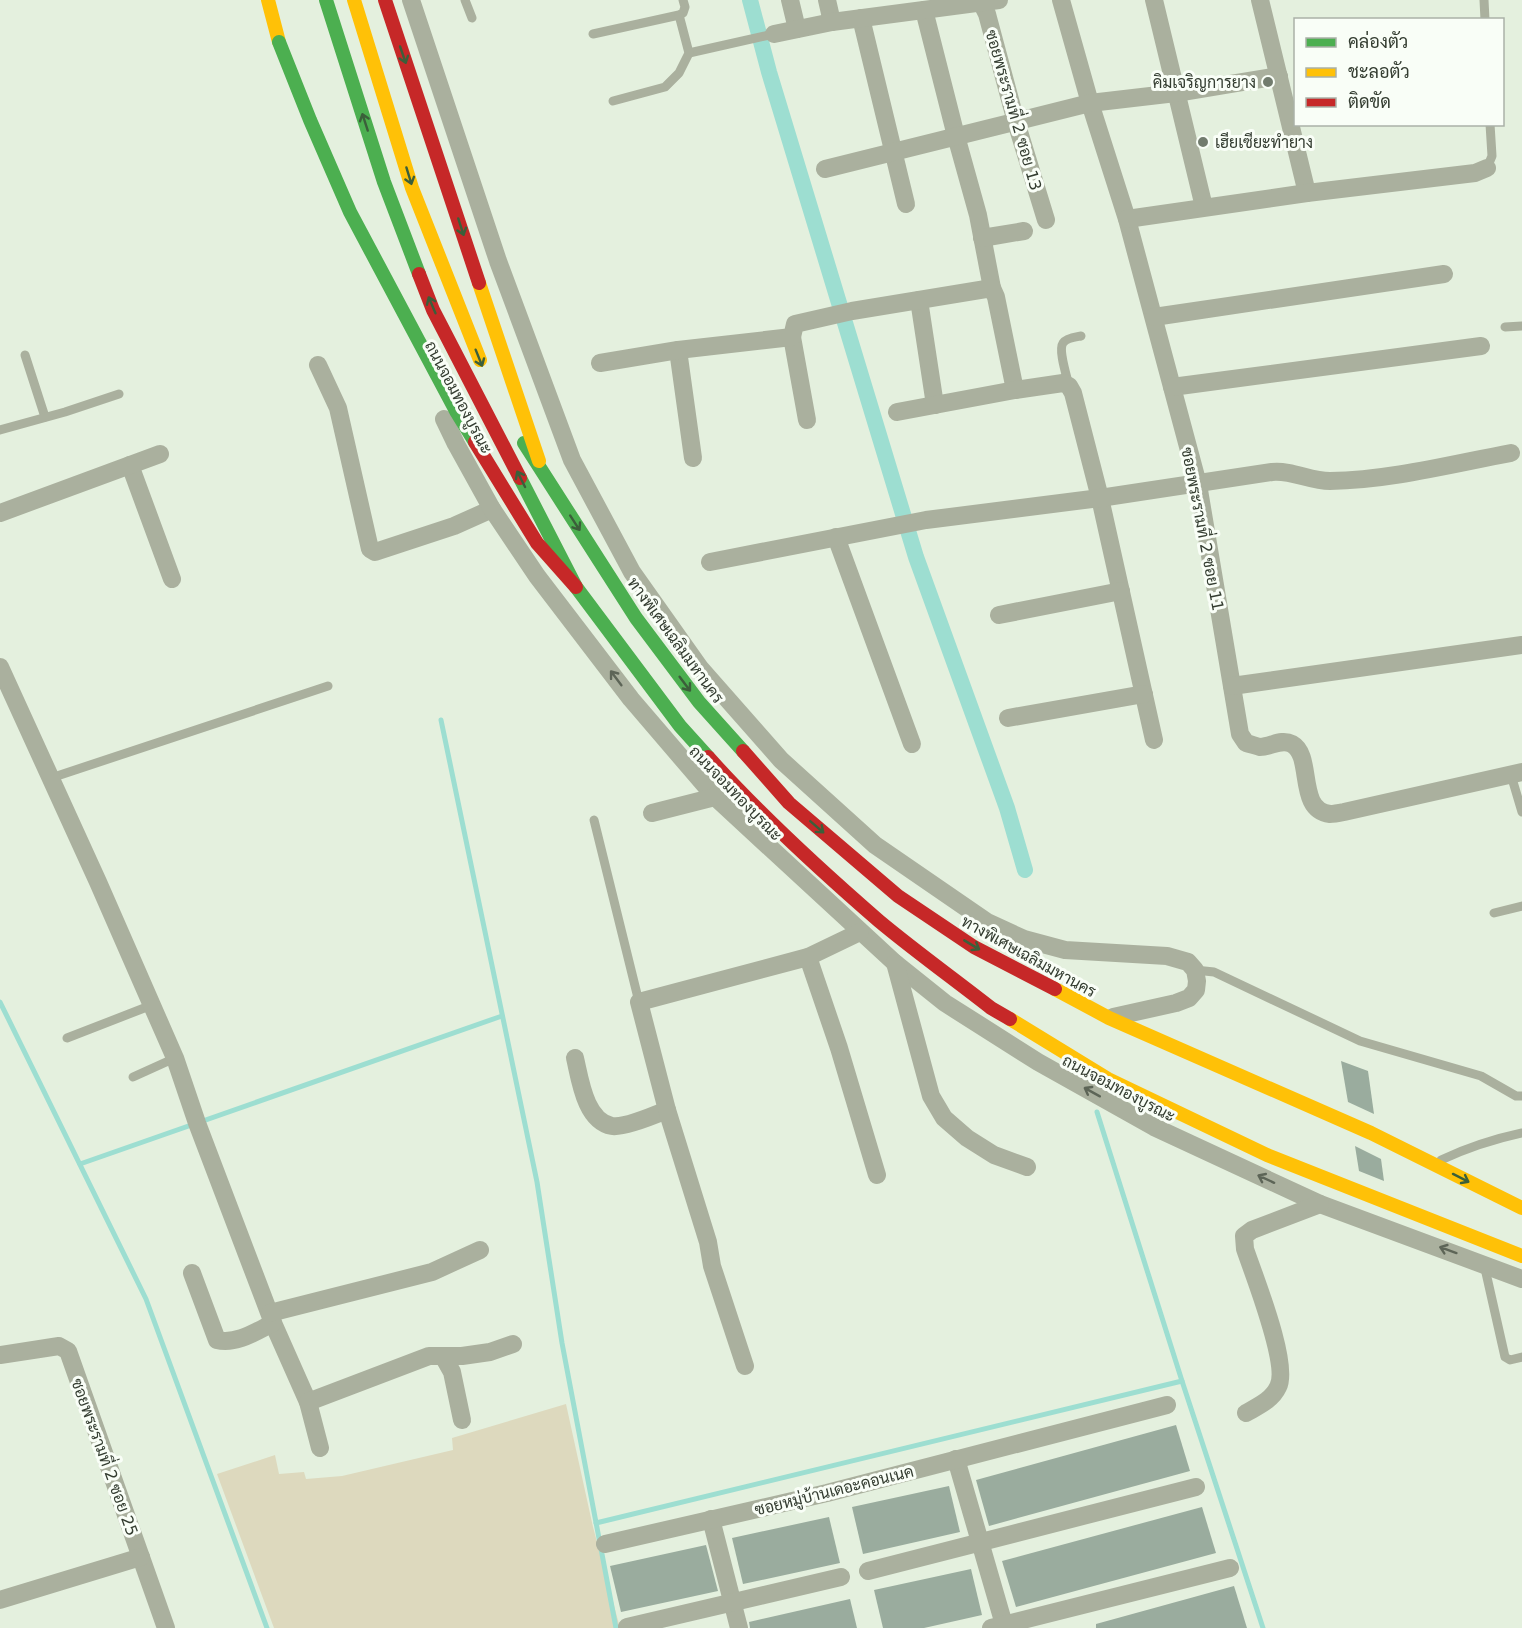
<svg xmlns="http://www.w3.org/2000/svg" width="1522" height="1628" font-family="'DejaVu Sans',Sarabun,sans-serif">
	<style>
		.green { fill: #ddd9be }
		.lines { fill: none; stroke-linecap: round; stroke-linejoin: round }
		.stream { stroke: #9dded1; stroke-width: 5 }
		.canal { stroke: #9dded1; stroke-width: 16 }
		.building { fill: #9aac9e }
		.lane { stroke: #aab09e; stroke-width: 9 }
		.street { stroke: #aab09e; stroke-width: 18 }
		.fast { stroke: #4caf50; stroke-width: 14 }
		.slow { stroke: #ffc107; stroke-width: 14 }
		.jam { stroke: #c62828; stroke-width: 14 }
		.fast-bridge { stroke: #4caf50; stroke-width: 14 }
		.jam-bridge { stroke: #c62828; stroke-width: 14 }
		.oneway { stroke: #3b5f3a }
		.oneway2 { stroke: #5d6557 }
		.poi-dot { fill: #727c6e; stroke: #f9fef7; stroke-width: 2 }
		.labels { text-anchor: middle; stroke-width: 6; stroke-linejoin: round; paint-order: stroke }
		.poi-label { font-size: 16px; fill: #343d31; stroke: #f9fef7; text-anchor: end }
		.street-label { font-size: 16px; fill: #343d31; stroke: #f9fef7 }
	</style>
	<rect width="100%" height="100%" fill="#e4f0de"/>
	<polygon class="green" points="566,1404 593,1527 620,1628 274,1628 217,1474 275,1455 279,1474 304,1472 306,1479 342,1476 453,1450 452,1438"/>
	<g class="lines">
		<g class="stream">
			<polyline points="441,720 537,1182 562,1343 616,1628"/>
			<polyline points="0,1002 146,1299 267,1628"/>
			<polyline points="1097,1112 1182,1381 1263,1628"/>
			<polyline points="80,1164 502,1016"/>
			<polyline points="596,1523 1182,1381"/>
		</g>
		<polyline class="canal" points="750,0 769,72 916,557 1007,808 1025,870"/>
	</g>
	<g class="building">
		<polygon points="1341,1061 1368,1071 1374,1114 1348,1102"/>
		<polygon points="1355,1146 1381,1159 1384,1181 1359,1171"/>
		<polygon points="1176,1425 1190,1471 989,1526 976,1480"/>
		<polygon points="949,1486 960,1532 863,1554 852,1507"/>
		<polygon points="1202,1507 1216,1553 1016,1607 1002,1561"/>
		<polygon points="829,1517 840,1563 743,1584 732,1538"/>
		<polygon points="706,1545 718,1591 621,1612 610,1566"/>
		<polygon points="971,1569 982,1615 924,1628 883,1628 874,1590"/>
		<polygon points="1234,1586 1247,1628 1096,1628 1096,1624"/>
		<polygon points="850,1599 857,1628 750,1628 749,1622"/>
	</g>
	<g class="lines">
		<g class="lane">
			<polyline points="465,0 472,18"/>
			<polyline points="1484,0 1485,20"/>
			<polyline points="593,34 679,15 683,13 685,7 683,0"/>
			<polyline points="689,53 774,34"/>
			<polyline points="613,101 665,87 679,73 689,53 679,15"/>
			<polyline points="1487,168 1492,156 1490,124"/>
			<polyline points="1505,327 1522,326"/>
			<polyline points="25,355 45,417"/>
			<path d="M1069,386c-2,-9 -11,-36 -6,-43 3,-5 13,-6 18,-7"/>
			<polyline points="0,430 65,412 119,394"/>
			<polyline points="1511,775 1522,812"/>
			<polyline points="51,778 328,686"/>
			<polyline points="594,820 639,1002"/>
			<polyline points="1494,913 1522,906"/>
			<polyline points="1195,970 1214,972 1360,1041 1481,1076 1516,1096 1522,1096"/>
			<polyline points="67,1038 152,1005"/>
			<polyline points="133,1077 175,1058"/>
			<path d="M1441,1160c26,-12 53,-21 81,-27"/>
			<polyline points="1484,1264 1505,1357 1510,1360 1522,1357"/>
		</g>
		<g class="street">
			<polyline points="411,0 498,261 572,460 632,572 700,668 781,760 875,845 987,922 1024,939 1065,950 1167,956 1188,962 1195,970 1197,981 1196,990 1189,998 1176,1003 1113,1017"/>
			<polyline points="790,0 797,29"/>
			<polyline points="827,0 832,22"/>
			<polyline points="980,0 987,14 1016,122 1046,220"/>
			<path d="M1061,0l29,103 37,116 71,265 42,250 6,9c4,1 10,3 14,4 11,0 21,-9 32,-3 22,12 4,66 38,70 4,0 9,-1 14,-2l178,-40"/>
			<polyline points="1154,0 1204,207"/>
			<polyline points="1260,0 1307,193"/>
			<polyline points="924,10 956,136 978,215 992,288"/>
			<polyline points="861,18 906,204"/>
			<polyline points="774,34 832,22 999,0"/>
			<polyline points="825,169 1090,103 1176,93 1279,76"/>
			<polyline points="1127,219 1307,193 1475,173 1487,168"/>
			<polyline points="982,238 1024,231"/>
			<polyline points="919,300 935,405"/>
			<polyline points="1154,317 1444,274"/>
			<polyline points="792,337 807,420"/>
			<polyline points="678,350 693,458"/>
			<polyline points="600,363 678,350 792,337 795,324 852,311 992,288 996,297 1015,390"/>
			<polyline points="318,365 338,408 370,549 375,552 454,526 492,509"/>
			<polyline points="1172,387 1481,346"/>
			<polyline points="897,412 1015,390 1063,383 1069,386 1073,393 1100,498 1154,740"/>
			<polyline points="444,419 456,444 492,509 537,576 631,699 715,797 895,963 945,1003 1038,1062 1154,1127 1320,1204 1522,1279"/>
			<polyline points="130,465 172,579"/>
			<polyline points="0,513 160,454"/>
			<polyline points="836,537 912,744"/>
			<path d="M710,562l216,-42 174,-22 172,-26c20,-2 38,9 58,9 61,-1 122,-17 181,-28"/>
			<polyline points="999,615 1121,591"/>
			<polyline points="0,667 98,882 175,1058 197,1123 273,1323 308,1402 320,1448"/>
			<polyline points="1232,686 1522,645"/>
			<polyline points="1008,718 1144,694"/>
			<polyline points="652,813 715,797"/>
			<polyline points="808,957 839,1048 877,1175"/>
			<polyline points="895,963 931,1096 944,1118 967,1138 994,1155 1027,1167"/>
			<path d="M575,1058c5,21 10,63 37,68 11,2 43,-11 55,-16"/>
			<path d="M192,1273l25,67c19,5 40,-9 56,-17"/>
			<polyline points="270,1313 432,1272 480,1250"/>
			<polyline points="0,1355 59,1346 68,1351 166,1628"/>
			<polyline points="443,1356 452,1372 462,1420"/>
			<polyline points="745,1366 712,1266 708,1242 667,1110 639,1002 808,957 860,932"/>
			<polyline points="308,1402 429,1356 462,1356 490,1352 513,1344"/>
			<path d="M1246,1413c12,-7 26,-13 32,-26 12,-22 -24,-111 -33,-138l-1,-13 8,-6 68,-26"/>
			<polyline points="956,1459 1005,1628"/>
			<polyline points="711,1519 739,1628"/>
			<polyline points="605,1544 827,1493 1167,1405"/>
			<polyline points="868,1571 1196,1487"/>
			<polyline points="0,1600 141,1557"/>
			<polyline points="627,1627 841,1577"/>
			<polyline points="991,1628 1230,1568"/>
		</g>
		<g class="fast">
			<polyline points="326,0 384,182 419,274"/>
			<polyline points="524,443 636,618 699,702 743,751"/>
			<polyline points="520,478 576,587 680,726 708,757"/>
		</g>
		<g class="slow">
			<polyline points="268,0 279,42"/>
			<polyline points="354,0 412,188 480,360"/>
			<polyline points="479,283 539,461"/>
			<polyline points="1055,989 1109,1018 1371,1133 1522,1208"/>
			<polyline points="1010,1019 1108,1079 1267,1155 1522,1256"/>
		</g>
		<g class="jam">
			<polyline points="385,0 479,283"/>
			<polyline points="419,274 433,310 520,478"/>
			<polyline points="743,751 789,803 898,896 974,947 1055,989"/>
			<path d="M708,757c53,59 111,112 171,164 36,30 75,58 112,87l19,11"/>
		</g>
		<polyline class="fast-bridge" points="279,42 310,120 350,212 456,411 475,442"/>
		<polyline class="jam-bridge" points="475,442 537,543 576,587"/>
	</g>
	<defs><path id="oneway-shaft" d="M-6 0H5M1.5-3L5.5 0L1.5 3" fill="none" stroke-width="1.6" stroke-linecap="round" stroke-linejoin="round" transform="scale(1.5)"/></defs>
	<g class="oneway">
		<use href="#oneway-shaft" transform="translate(403 55) rotate(71)"/>
		<use href="#oneway-shaft" transform="translate(365 122) rotate(-108)"/>
		<use href="#oneway-shaft" transform="translate(409 176) rotate(73)"/>
		<use href="#oneway-shaft" transform="translate(461 227) rotate(72)"/>
		<use href="#oneway-shaft" transform="translate(432 305) rotate(-113)"/>
		<use href="#oneway-shaft" transform="translate(479 358) rotate(68)"/>
		<use href="#oneway-shaft" transform="translate(521 479) rotate(-117)"/>
		<use href="#oneway-shaft" transform="translate(575 523) rotate(57)"/>
		<use href="#oneway-shaft" transform="translate(685 684) rotate(53)"/>
		<use href="#oneway-shaft" transform="translate(817 827) rotate(41)"/>
		<use href="#oneway-shaft" transform="translate(972 945) rotate(31)"/>
		<use href="#oneway-shaft" transform="translate(1461 1178) rotate(27)"/>
	</g>
	<g class="oneway2">
		<use href="#oneway-shaft" transform="translate(616 678) rotate(-127)"/>
		<use href="#oneway-shaft" transform="translate(1092 1092) rotate(-151)"/>
		<use href="#oneway-shaft" transform="translate(1266 1179) rotate(-155)"/>
		<use href="#oneway-shaft" transform="translate(1448 1250) rotate(-160)"/>
	</g>
	<g class="poi-dot">
		<circle cx="1268" cy="82" r="6"/>
		<circle cx="1203" cy="142" r="6"/>
	</g>
	<g class="labels">
		<g class="poi-label">
			<text x="1256" y="88">คิมเจริญการยาง</text>
			<text x="1215" y="148" text-anchor="start">เฮียเซียะทำยาง</text>
		</g>
		<g class="street-label">
			<text transform="translate(1014 110) rotate(74)" y="6">ซอยพระรามที่ 2 ซอย 13</text>
			<text transform="translate(459 397) rotate(62)" y="6">ถนนจอมทองบูรณะ</text>
			<text transform="translate(1203 529) rotate(79)" y="6">ซอยพระรามที่ 2 ซอย 11</text>
			<text transform="translate(676 640) rotate(54)" y="6">ทางพิเศษเฉลิมมหานคร</text>
			<text transform="translate(736 793) rotate(46)" y="6">ถนนจอมทองบูรณะ</text>
			<text transform="translate(1029 956) rotate(29)" y="6">ทางพิเศษเฉลิมมหานคร</text>
			<text transform="translate(1119 1088) rotate(28)" y="6">ถนนจอมทองบูรณะ</text>
			<text transform="translate(105 1457) rotate(70)" y="6">ซอยพระรามที่ 2 ซอย 25</text>
			<text transform="translate(834 1490) rotate(-14)" y="6">ซอยหมู่บ้านเดอะคอนเนค</text>
		</g>
	</g>
	<rect x="1294" y="18" width="210" height="108" fill="#f9fef7" stroke="#aab1a8" stroke-width="1.5"/>
	<rect x="1306" y="38" width="30" height="9" fill="#4caf50" stroke="#aab1a8" stroke-width="1.5"/>
	<text x="1348" y="48" font-size="18" fill="#343d31">คล่องตัว</text>
	<rect x="1306" y="68" width="30" height="9" fill="#ffc107" stroke="#aab1a8" stroke-width="1.5"/>
	<text x="1348" y="78" font-size="18" fill="#343d31">ชะลอตัว</text>
	<rect x="1306" y="98" width="30" height="9" fill="#c62828" stroke="#aab1a8" stroke-width="1.5"/>
	<text x="1348" y="108" font-size="18" fill="#343d31">ติดขัด</text>
</svg>
